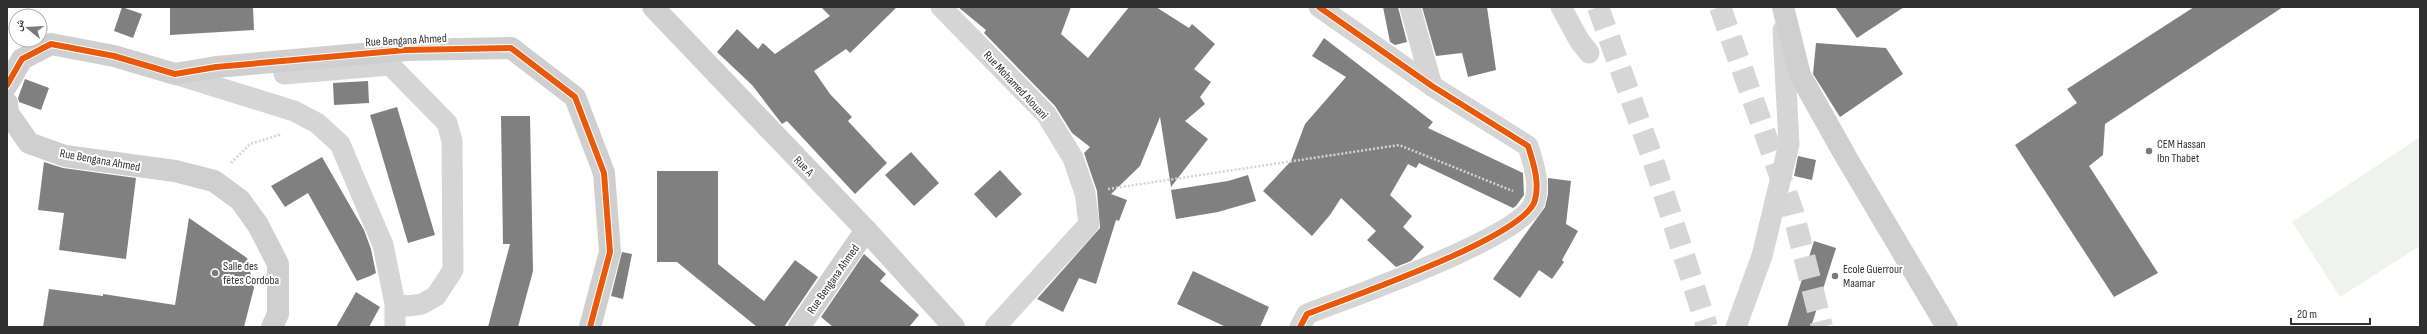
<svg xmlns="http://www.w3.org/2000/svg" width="2427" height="334" font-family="'Sofia Sans Condensed','Noto Naskh Arabic',sans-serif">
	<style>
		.green { fill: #f0f3ed }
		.building { fill: #808080 }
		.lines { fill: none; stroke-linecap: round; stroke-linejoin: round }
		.highway-tunnel { stroke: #d6d6d6; stroke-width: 22; stroke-dasharray: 22 11; stroke-linecap: butt }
		.path { stroke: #d4d4d4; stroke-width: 2.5; stroke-dasharray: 2 2; stroke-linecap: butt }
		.street { stroke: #d5d5d5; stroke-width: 21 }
		.secondary { stroke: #cfcfcf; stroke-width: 22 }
		.cycleway-casing { stroke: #fff; stroke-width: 8 }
		.cycleway { stroke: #e8590c; stroke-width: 6 }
		.poi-dot { fill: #797979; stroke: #fff; stroke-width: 1.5 }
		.labels { text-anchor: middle; stroke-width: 4; stroke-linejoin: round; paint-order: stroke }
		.street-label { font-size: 12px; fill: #313131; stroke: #fff }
		.poi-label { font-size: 12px; fill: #313131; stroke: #fff; text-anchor: start }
	</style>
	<rect width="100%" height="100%" fill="#fff"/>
	<polygon class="green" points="2420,137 2420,246 2340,297 2292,222"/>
	<g class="building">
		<polygon points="122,7 142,14 133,38 114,31"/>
		<polygon points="170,7 253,7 254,30 170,35"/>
		<polygon points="821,7 897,7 850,53 846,49 814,71 830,94 852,117 848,121 887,163 855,194 787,121 782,124 752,85 717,52 737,29 758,49 763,43 775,54 830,16"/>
		<polygon points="958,7 1071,7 1061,34 1088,58 1129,7 1156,7 1189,28 1192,24 1215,44 1194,69 1211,82 1200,97 1205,104 1185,121 1208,139 1171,187 1160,117 1140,166 1111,194 1127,200 1119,221 1116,220 1096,284 1079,278 1063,312 1037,299 1100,228 1097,191 1084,153 1090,147 1072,133 1055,106 984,33 986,30"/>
		<polygon points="1383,7 1398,7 1407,42 1395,45 1390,42"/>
		<polygon points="1422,7 1487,7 1496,70 1468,77 1462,53 1436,56"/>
		<polygon points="1835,7 1904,7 1857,38"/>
		<polygon points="2194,7 2283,7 2105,124 2103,155 2089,166 2158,273 2114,297 2015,145 2077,103 2067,89"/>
		<polygon points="1324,38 1433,122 1428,128 1523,173 1524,195 1516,206 1513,208 1419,163 1416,168 1408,164 1390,195 1412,216 1403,227 1424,247 1411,261 1396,267 1367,240 1376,231 1341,198 1330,215 1312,236 1263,191 1291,161 1305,124 1346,77 1312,56"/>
		<polygon points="1816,43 1886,48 1903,74 1840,117 1813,74"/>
		<polygon points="25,79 49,88 41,110 19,102 18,98"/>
		<polygon points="368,81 369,103 334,105 333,83"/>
		<polygon points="397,107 435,235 408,243 370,115"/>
		<polygon points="501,116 530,116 533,271 518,327 488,327 510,244 503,244"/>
		<polygon points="911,152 939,183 914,206 885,175"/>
		<polygon points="1798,156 1816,160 1812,180 1794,176"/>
		<polygon points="322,157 364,230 371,249 376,273 370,276 357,281 308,193 285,207 271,186"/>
		<polygon points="44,162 63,168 136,178 126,259 59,250 64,213 38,210"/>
		<polygon points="1000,170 1022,194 996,218 974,194"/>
		<polygon points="657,171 718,171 718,264 764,301 795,260 818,277 784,327 757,327 677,262 657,262"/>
		<polygon points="1248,175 1256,201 1218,212 1176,219 1171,190 1228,181"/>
		<polygon points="1548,178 1571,181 1566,224 1578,231 1562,260 1564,262 1552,279 1539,270 1520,298 1493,279 1545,207 1548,194"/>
		<polygon points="189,218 247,258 254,288 244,327 43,327 49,289 103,296 103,294 175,305"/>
		<polygon points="1814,241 1836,248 1811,327 1787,327"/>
		<polygon points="622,252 632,254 623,299 611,296"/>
		<polygon points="864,254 886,274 880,281 919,315 909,327 833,327 821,317"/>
		<polygon points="1193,271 1269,307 1260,327 1226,327 1177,304"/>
		<polygon points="356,292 380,307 369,327 336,327"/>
	</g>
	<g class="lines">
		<g class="highway-tunnel">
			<polyline points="1598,7 1652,157 1707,327"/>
			<polyline points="1720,7 1793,212 1822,327"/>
		</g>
		<g class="path">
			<polyline points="231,163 250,144 282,134"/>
			<polyline points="1108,189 1399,145 1513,191"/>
		</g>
		<g class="street">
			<polyline points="941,7 1046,114 1073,158 1085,193 1089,224 995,327"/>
			<polyline points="1410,7 1432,86"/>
			<polyline points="1561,7 1579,40 1589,53"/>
			<polyline points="175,74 294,111 317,123 340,144 383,245 395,304 395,327"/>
			<polyline points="284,74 390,65 447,123 452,141 453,270 436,296 422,304 408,306 395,304"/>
			<path d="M1300,327l7,-13c40,-16 219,-77 228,-114 5,-18 -2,-38 -7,-54l-96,-60 -113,-79"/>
			<polyline points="1736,327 1762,256 1789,144 1783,30"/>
		</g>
		<g class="secondary">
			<polyline points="653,7 866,230 954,327"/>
			<polyline points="1783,7 1800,75 1846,157 1947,327"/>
			<polyline points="7,85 22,59 51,44 114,56 175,74 216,67 406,50 511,48 575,97 604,173 610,252 590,327"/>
			<polyline points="7,103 8,113 29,143 65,156 175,171 214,181 240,200 258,225 278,264 278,314 272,327"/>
			<polyline points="799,327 866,230"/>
		</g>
		<g class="cycleway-casing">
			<g id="cycleway">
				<polyline points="7,85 22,59 51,44 114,56 175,74 216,67 406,50 511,48 575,97 604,173 610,252 590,327"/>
				<path d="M1300,327l7,-13c40,-16 219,-77 228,-114 5,-18 -2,-38 -7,-54l-96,-60 -113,-79"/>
			</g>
		</g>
		<use href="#cycleway" class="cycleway"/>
	</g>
	<g class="poi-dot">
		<circle cx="2149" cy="151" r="4"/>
		<circle cx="215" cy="273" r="4"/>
		<circle cx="1835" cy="276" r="4"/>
	</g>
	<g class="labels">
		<g class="street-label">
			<text transform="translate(406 40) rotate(-3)" y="4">Rue Bengana Ahmed</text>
			<text transform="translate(1016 85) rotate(47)" y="4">Rue Mohamed Alouani</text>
			<text transform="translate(100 160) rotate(10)" y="4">Rue Bengana Ahmed</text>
			<text transform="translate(804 166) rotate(46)" y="4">Rue A</text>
			<text transform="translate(833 279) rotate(-55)" y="4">Rue Bengana Ahmed</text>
		</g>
		<g class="poi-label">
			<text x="2157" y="148">CEM Hassan<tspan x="2157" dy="14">Ibn Thabet</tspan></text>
			<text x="223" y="270">Salle des<tspan x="223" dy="14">fêtes Cordoba</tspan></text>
			<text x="1843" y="273">Ecole Guerrour<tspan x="1843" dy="14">Maamar</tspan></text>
		</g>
	</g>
	<rect width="2427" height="334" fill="none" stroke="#313131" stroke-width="16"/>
	<g transform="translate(28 28) rotate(288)"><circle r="19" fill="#ffffff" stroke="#adadad"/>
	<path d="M0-3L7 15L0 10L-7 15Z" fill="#797979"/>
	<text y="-6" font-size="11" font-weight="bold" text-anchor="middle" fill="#313131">ش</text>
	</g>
	<path d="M2291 318v6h79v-6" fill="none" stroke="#313131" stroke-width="2"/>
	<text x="2297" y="318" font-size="12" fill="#313131" stroke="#ffffff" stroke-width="3" paint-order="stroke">20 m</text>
</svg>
